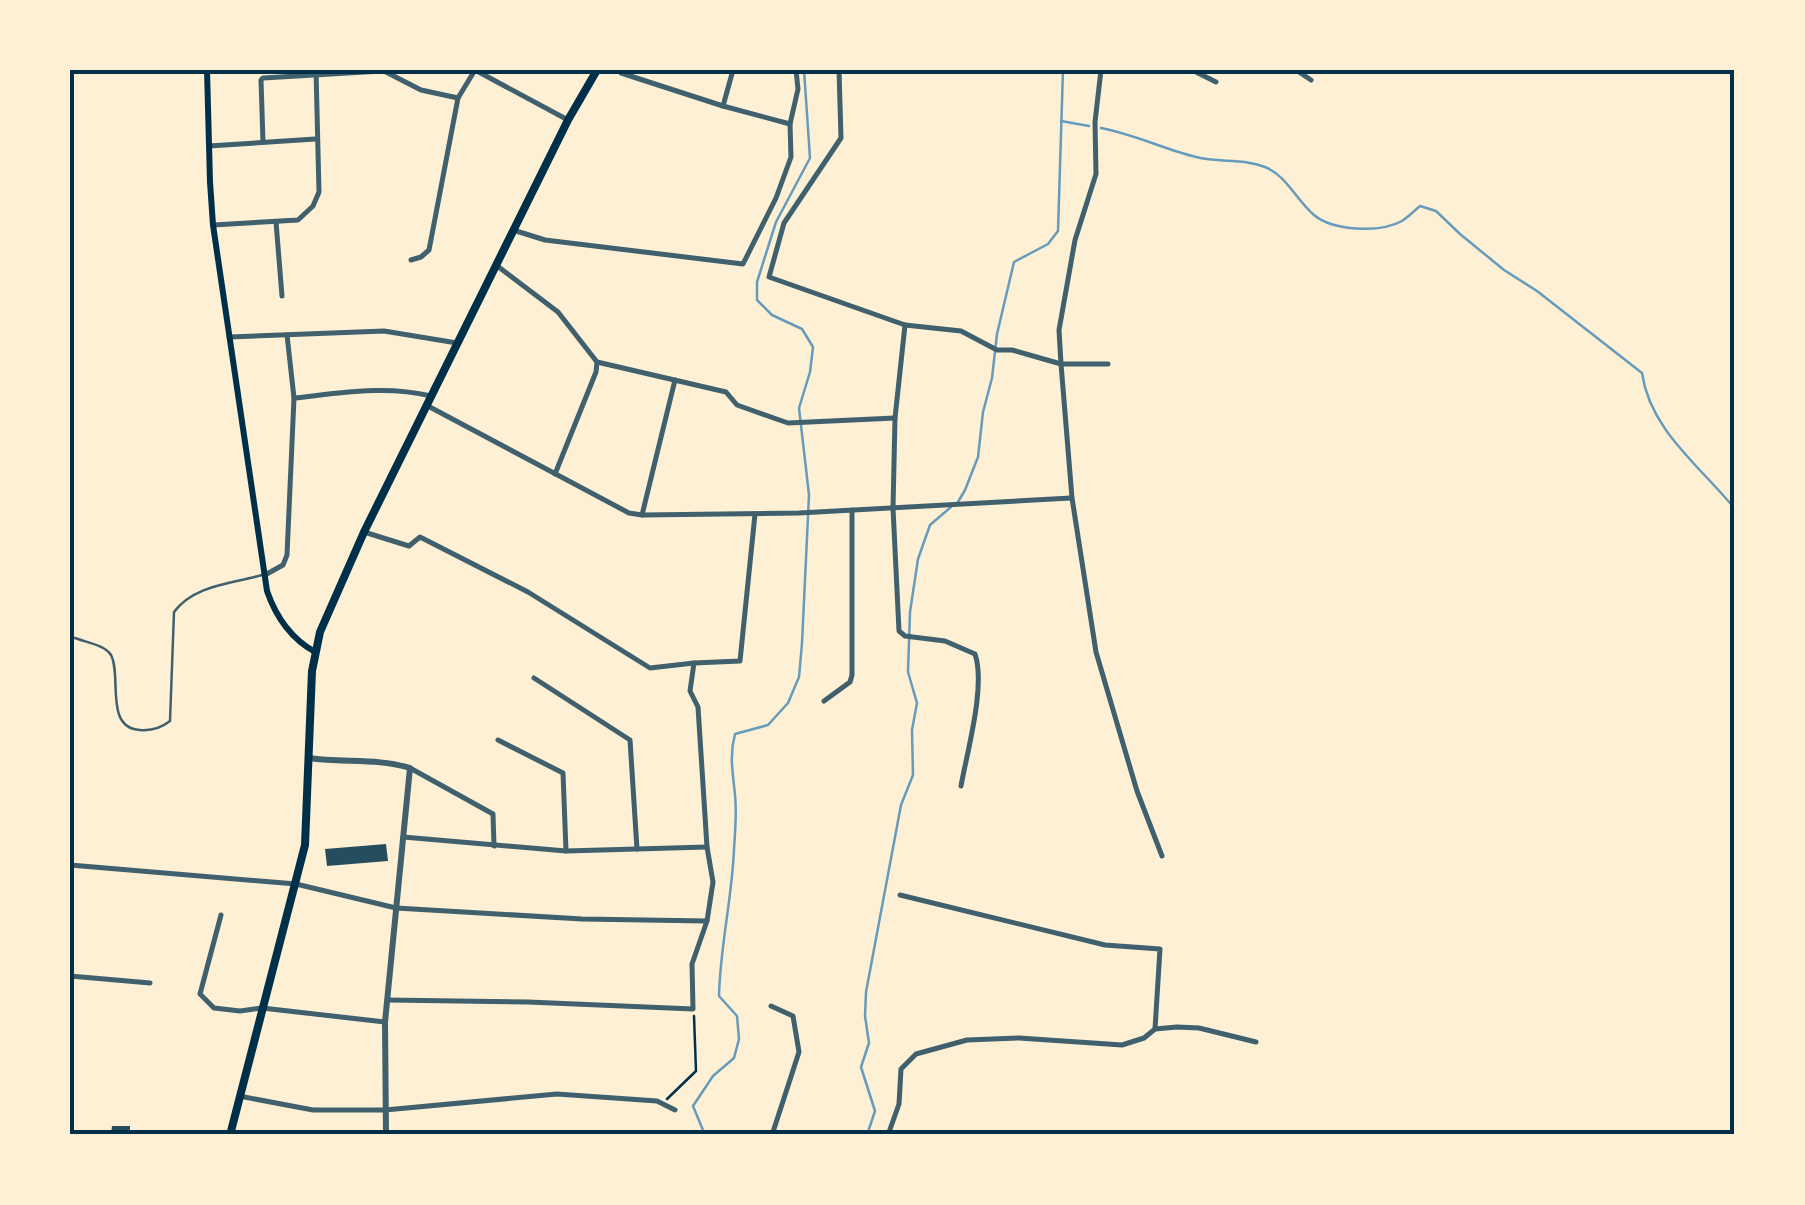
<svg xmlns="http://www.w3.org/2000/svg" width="1805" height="1205" font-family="'DM Sans',sans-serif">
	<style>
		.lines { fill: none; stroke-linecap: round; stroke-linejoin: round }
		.stream { stroke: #669bbc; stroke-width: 2.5 }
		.building { fill: #264d5e }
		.path { stroke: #003049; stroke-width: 2.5 }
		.service { stroke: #3f606c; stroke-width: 2.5 }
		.minor { stroke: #3f606c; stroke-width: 5 }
		.tertiary { stroke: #3f606c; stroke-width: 6 }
		.secondary { stroke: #003049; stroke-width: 6 }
		.primary { stroke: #003049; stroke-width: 8 }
		.neatline { fill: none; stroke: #003049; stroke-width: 4 }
	</style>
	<rect width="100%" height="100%" fill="#fdf0d5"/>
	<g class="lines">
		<g class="stream">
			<polyline points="1061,121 1089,126"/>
			<path d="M1101,128c32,6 63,21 95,29 23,6 47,1 69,10 22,9 31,33 49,48 19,16 66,18 88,6 6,-4 12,-10 18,-15l16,5 24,23 44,36 33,21 105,82c8,57 58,93 93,136"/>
			<polyline points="958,502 965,490 978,457 983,412 992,378 997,334 1014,262 1048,244 1058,231 1063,70"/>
			<path d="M705,1135l-12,-29 20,-30 21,-18 5,-19 -2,-23 -18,-20c1,-49 13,-97 15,-147 1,-17 3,-36 1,-54 -2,-22 -6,-39 0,-61l33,-9 20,-22 11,-26 3,-34 7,-148 -10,-87 11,-36 3,-25 -11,-18 -30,-14 -15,-15v-18l19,-60 34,-64 -6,-88"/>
			<polyline points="867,1135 875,1111 861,1067 869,1043 865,1016 866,992 901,805 913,775 912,730 917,703 908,672 910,612 918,559 930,525 951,507"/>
		</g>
	</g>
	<g class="building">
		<polygon points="386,844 388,861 327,866 325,849"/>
		<polygon points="112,1126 130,1126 130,1135 111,1135"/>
	</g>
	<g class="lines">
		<polyline class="path" points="667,1099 696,1071 694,1016"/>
		<path class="service" d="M75,638c10,4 30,7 36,17 11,21 -7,73 29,75 11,1 21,-2 30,-9l4,-109c20,-27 57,-28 88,-37"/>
		<g class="minor">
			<polyline points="382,70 421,90 458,98"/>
			<polyline points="475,70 568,120"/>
			<polyline points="619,70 621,73 723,106 790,124"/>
			<polyline points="839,70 841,138 784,223 769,277 905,325 961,331 997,350 1012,350 1061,364 1108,364"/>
			<polyline points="1101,70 1095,122 1096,174 1075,240 1059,330 1061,364 1072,498 1096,652 1137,791 1162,856"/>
			<polyline points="1192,70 1216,82"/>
			<polyline points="1296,70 1311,80"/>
			<polyline points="723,106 733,70"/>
			<polyline points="263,142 261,80 263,78 382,71"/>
			<polyline points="209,146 315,139"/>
			<polyline points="276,222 282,296"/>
			<polyline points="213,225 298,220 313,206 319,192 316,70"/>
			<polyline points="513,230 545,240 743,264 776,198 791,157 790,124 798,89 796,70"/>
			<polyline points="411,260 421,257 429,250 458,98 475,70"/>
			<polyline points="496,265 558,312 597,362 726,392 737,405 788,423 895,418"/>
			<path d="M905,325l-10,93 -2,90 6,123 6,5 40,5 30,13c11,32 -8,98 -14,132"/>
			<polyline points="229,337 384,331 457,343"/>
			<path d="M294,398c47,-5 91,-13 137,-2"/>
			<polyline points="426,405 629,513 642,515 799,513 1071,498"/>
			<polyline points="555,474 596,372 597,362"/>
			<polyline points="642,515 675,380"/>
			<polyline points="364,532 409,546 420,537 528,592 650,668 694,663"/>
			<polyline points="265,575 283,565 287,555 294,398 287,335"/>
			<polyline points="534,678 630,740 637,849"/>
			<polyline points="824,701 850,682 852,675 852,510"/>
			<polyline points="498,740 563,773 566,851"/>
			<polyline points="410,768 493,814 494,846"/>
			<polyline points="403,837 566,851 707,847"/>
			<polyline points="70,865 296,884 396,908 582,919 707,921"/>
			<polyline points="900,895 1105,945 1160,949 1155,1029"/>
			<polyline points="221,915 200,994 214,1008 240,1011 262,1008 385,1022"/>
			<polyline points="70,976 150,983"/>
			<polyline points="388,1000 528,1002 693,1009 692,964 707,921 713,882 707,847 698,707 690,691 694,663 740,661 755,514"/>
			<polyline points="771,1006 793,1016 799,1052 772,1135"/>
			<polyline points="239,1096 313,1110 385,1110 557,1094 657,1101 675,1110"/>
			<polyline points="888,1135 899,1104 901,1069 916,1054 967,1040 1019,1038 1122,1045 1144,1038 1155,1029 1177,1027 1199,1028 1256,1042"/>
		</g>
		<path class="tertiary" d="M309,758c34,5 69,0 101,10l-25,254 1,113"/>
		<path class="secondary" d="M207,70l3,112 3,43 54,366c9,26 23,47 48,61"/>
		<polyline class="primary" points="230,1135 305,845 312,671 320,632 364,532 568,120 597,70"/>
	</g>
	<rect width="1805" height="1205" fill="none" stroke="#fdf0d5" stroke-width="145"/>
	<rect x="72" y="72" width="1660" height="1060" class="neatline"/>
</svg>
